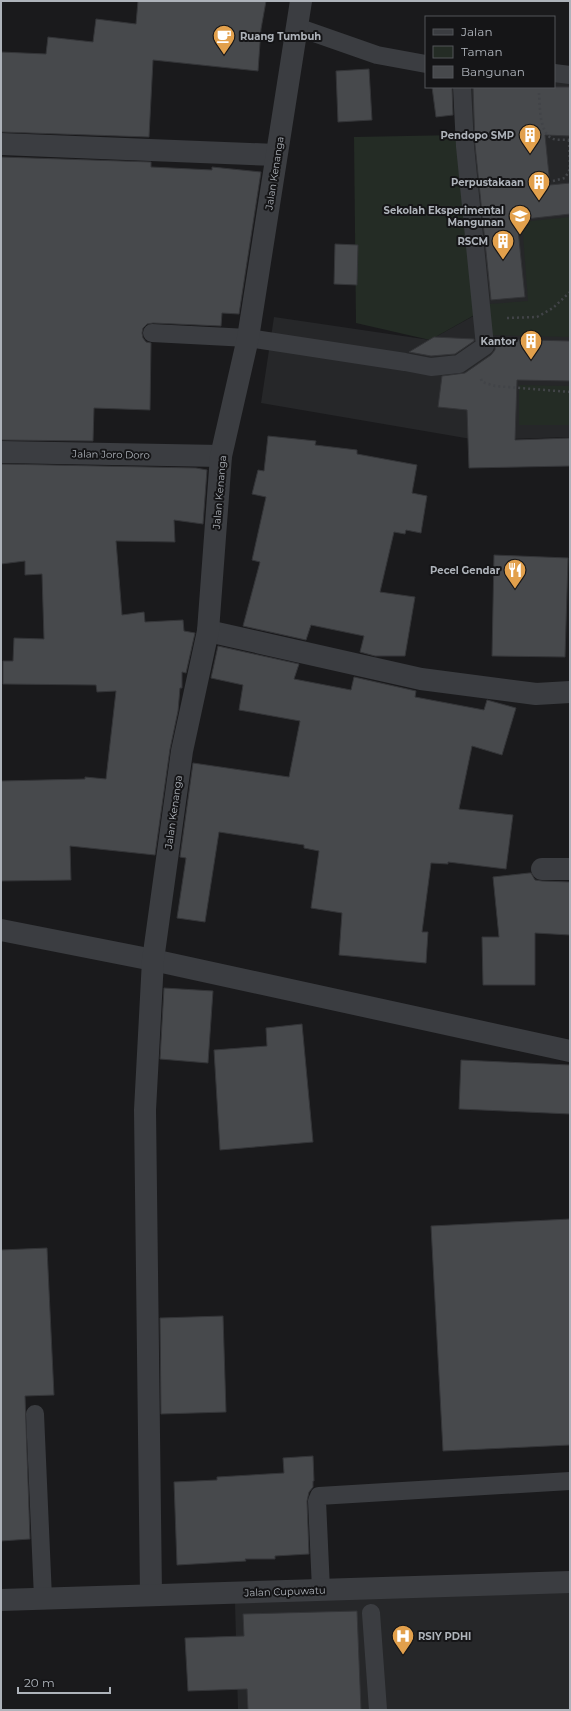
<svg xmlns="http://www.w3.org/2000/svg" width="571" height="1711" font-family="Montserrat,sans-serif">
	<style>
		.built { fill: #262729 }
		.green { fill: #242c25 }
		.building { fill: #47494c; stroke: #343538 }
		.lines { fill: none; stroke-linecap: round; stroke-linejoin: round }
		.path { stroke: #424448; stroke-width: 2.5; stroke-dasharray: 2 3; stroke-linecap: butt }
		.lane { stroke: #3b3d41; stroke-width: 18 }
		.street { stroke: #3b3d41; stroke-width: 22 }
		.labels { text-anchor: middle; stroke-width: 4; stroke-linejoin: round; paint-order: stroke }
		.poi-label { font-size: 10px; font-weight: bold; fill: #aeb3ba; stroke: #151517; text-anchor: end }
		.street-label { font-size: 10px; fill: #aeb3ba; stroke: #151517 }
	</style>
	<rect width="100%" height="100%" fill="#1a1a1c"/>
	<g class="built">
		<polygon points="554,80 570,81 570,437 477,440 261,403 274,317 430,340 477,314 457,87 554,87"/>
		<polygon points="570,1586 570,1710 238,1710 235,1603"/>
	</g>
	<g class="green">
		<polygon points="459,135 478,313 430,340 356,323 354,137"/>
		<polygon points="570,217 570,337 492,335 489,304 528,301 522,222"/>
		<polygon points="519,385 570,386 570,425 519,425"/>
	</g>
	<g class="building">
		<polygon points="138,1 266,1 261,29 258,71 153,60 149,137 1,132 1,52 46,54 48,37 93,42 96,19 136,24"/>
		<polygon points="369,69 372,120 338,122 336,71"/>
		<polygon points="432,87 452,87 453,115 436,117"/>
		<polygon points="473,87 570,87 570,136 545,135 550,185 570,183 570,214 517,220 525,297 491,300 475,145"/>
		<polygon points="1,157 151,162 151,167 212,170 212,167 261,172 239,314 222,313 221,326 153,323 147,324 143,328 142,333 143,338 146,342 151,343 150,410 94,408 93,441 1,440"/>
		<polygon points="335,244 358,245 357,285 334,284"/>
		<polygon points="434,337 474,339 474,341 455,354 431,356 409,352"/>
		<polygon points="495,339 570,341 570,381 517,380 515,440 570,438 570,466 469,468 467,410 438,407 442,376 465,373 491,355 495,350"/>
		<polygon points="268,436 316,441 315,445 357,450 357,454 417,465 412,493 427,496 421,533 406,530 405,534 394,532 380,592 415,597 405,656 375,656 360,652 364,636 311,625 306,640 243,626 260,562 252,560 266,497 252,494 258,470 264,471"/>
		<polygon points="1,464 196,468 207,470 203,524 174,520 175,542 116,541 122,615 144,612 145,622 183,620 184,631 195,633 186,673 182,672 182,688 180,688 178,711 170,749 155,855 70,846 71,880 1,881 1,781 85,779 85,777 106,779 116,691 97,692 96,685 3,684 3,661 13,661 14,638 44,639 42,574 25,575 25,561 1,564"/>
		<polygon points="494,555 568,558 565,657 492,656"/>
		<polygon points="218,646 299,664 294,679 351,690 354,677 416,691 415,697 484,710 487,700 516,708 502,755 472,746 459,809 513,815 506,869 448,862 448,864 431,863 422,932 428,932 426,963 339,955 342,913 311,908 319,851 304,848 304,845 219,832 205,922 177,918 186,858 180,857 193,763 289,777 300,721 239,710 243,685 211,678"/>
		<polygon points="529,873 531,873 535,880 542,881 570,882 570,935 535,933 535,985 483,985 482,937 499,937 493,877"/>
		<polygon points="164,988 213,991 208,1063 160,1059"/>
		<polygon points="302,1024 313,1142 220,1150 214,1050 267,1046 266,1028"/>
		<polygon points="461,1060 570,1065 570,1114 459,1109"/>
		<polygon points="570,1219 570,1445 443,1451 431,1226"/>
		<polygon points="47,1248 54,1395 25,1396 30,1539 1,1541 1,1250"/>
		<polygon points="223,1316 226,1412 161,1414 160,1318"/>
		<polygon points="313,1456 314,1481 313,1481 313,1487 309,1492 307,1501 309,1554 275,1556 275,1559 245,1559 246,1561 177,1565 174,1482 217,1480 217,1477 284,1473 283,1458"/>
		<polygon points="357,1611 361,1710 248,1710 247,1689 188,1691 185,1638 244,1636 243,1614"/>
	</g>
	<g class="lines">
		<g class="path">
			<path d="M539,93c1,14 0,37 12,45 5,3 13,1 19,2"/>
			<polyline points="569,140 570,171"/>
			<polyline points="553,181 565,178 570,169"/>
			<polyline points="507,318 537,317 553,308 570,292"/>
			<polyline points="481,379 482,382 495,386 570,392"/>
		</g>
		<g class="lane">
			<polyline points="297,27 377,55 426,64"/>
			<polyline points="554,73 570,75"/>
			<polyline points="152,333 248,338 405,362 431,367 459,364 485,346 465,146 462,87"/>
			<polyline points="35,1414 43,1598"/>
			<polyline points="321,1589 317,1501 319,1496 570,1481"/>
			<polyline points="371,1613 378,1710"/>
		</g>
		<g class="street">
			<polyline points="1,144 276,155"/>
			<polyline points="1,452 221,456"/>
			<polyline points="208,631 421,679 536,694 570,692"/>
			<polyline points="542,869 570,869"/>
			<polyline points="1,930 153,960 570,1051"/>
			<polyline points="151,1595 145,1110 153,960 182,751 208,631 221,456 248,338 301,1"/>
			<polyline points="1,1600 570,1582"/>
		</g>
	</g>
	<defs>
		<g id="cafe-pin" transform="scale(1.15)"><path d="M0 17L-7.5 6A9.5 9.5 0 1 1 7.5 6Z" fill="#e2a04c" stroke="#151517"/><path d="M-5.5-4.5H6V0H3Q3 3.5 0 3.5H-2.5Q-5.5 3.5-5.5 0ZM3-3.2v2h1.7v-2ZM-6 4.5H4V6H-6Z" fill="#fff"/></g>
		<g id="building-pin" transform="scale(1.15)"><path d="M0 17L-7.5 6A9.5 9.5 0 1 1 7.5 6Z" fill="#e2a04c" stroke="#151517"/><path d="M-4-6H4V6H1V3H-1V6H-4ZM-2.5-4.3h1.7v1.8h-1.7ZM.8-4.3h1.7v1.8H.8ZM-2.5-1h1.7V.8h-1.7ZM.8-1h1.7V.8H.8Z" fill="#fff"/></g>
		<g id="school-pin" transform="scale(1.15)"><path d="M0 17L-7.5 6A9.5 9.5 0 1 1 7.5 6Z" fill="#e2a04c" stroke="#151517"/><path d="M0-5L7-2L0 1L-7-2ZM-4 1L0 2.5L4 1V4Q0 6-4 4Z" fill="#fff"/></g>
		<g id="restaurant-pin" transform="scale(1.15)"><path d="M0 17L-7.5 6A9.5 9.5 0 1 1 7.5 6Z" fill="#e2a04c" stroke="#151517"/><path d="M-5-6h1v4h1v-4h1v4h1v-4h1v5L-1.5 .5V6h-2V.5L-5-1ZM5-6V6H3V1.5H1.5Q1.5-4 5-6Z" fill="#fff"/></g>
		<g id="hospital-pin" transform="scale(1.15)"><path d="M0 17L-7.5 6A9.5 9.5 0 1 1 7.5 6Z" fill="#e2a04c" stroke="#151517"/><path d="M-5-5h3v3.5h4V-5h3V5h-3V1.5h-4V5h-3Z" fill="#fff"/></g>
	</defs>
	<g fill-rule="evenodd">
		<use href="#cafe-pin" x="224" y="36"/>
		<use href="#building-pin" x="530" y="135"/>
		<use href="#building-pin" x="539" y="182"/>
		<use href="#school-pin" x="520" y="216"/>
		<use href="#building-pin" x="503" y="241"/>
		<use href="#building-pin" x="531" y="341"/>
		<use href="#restaurant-pin" x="515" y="570"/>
		<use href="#hospital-pin" x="403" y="1636"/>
	</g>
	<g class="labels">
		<g class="poi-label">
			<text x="240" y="40" text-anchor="start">Ruang Tumbuh</text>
			<text x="514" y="139">Pendopo SMP</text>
			<text x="524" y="186">Perpustakaan</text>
			<text x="504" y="214">Sekolah Eksperimental<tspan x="504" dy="12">Mangunan</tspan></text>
			<text x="488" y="245">RSCM</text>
			<text x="516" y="345">Kantor</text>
			<text x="500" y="574">Pecel Gendar</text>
			<text x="418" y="1640" text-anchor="start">RSIY PDHI</text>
		</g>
		<g class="street-label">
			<text transform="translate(274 173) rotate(-81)" y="4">Jalan Kenanga</text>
			<text transform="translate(111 454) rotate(1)" y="4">Jalan Joro Doro</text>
			<text transform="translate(219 492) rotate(-85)" y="4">Jalan Kenanga</text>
			<text transform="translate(173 812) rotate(-82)" y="4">Jalan Kenanga</text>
			<text transform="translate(285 1591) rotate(-2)" y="4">Jalan Cupuwatu</text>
		</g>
	</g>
	<rect width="571" height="1711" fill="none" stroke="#aeb3ba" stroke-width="4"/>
	<rect x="425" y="16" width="130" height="72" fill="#151517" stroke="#525458"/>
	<rect x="433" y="29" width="20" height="6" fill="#3b3d41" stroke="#525458"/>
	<text x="461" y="36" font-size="12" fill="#aeb3ba">Jalan</text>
	<rect x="433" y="46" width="20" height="12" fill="#242c25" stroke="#525458"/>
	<text x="461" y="56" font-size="12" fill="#aeb3ba">Taman</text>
	<rect x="433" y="66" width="20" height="12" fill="#47494c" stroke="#525458"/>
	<text x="461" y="76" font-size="12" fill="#aeb3ba">Bangunan</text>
	<path d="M18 1687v6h92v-6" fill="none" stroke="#aeb3ba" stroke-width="2"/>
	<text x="24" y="1687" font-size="12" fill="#aeb3ba" stroke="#151517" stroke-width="3" paint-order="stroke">20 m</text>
</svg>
